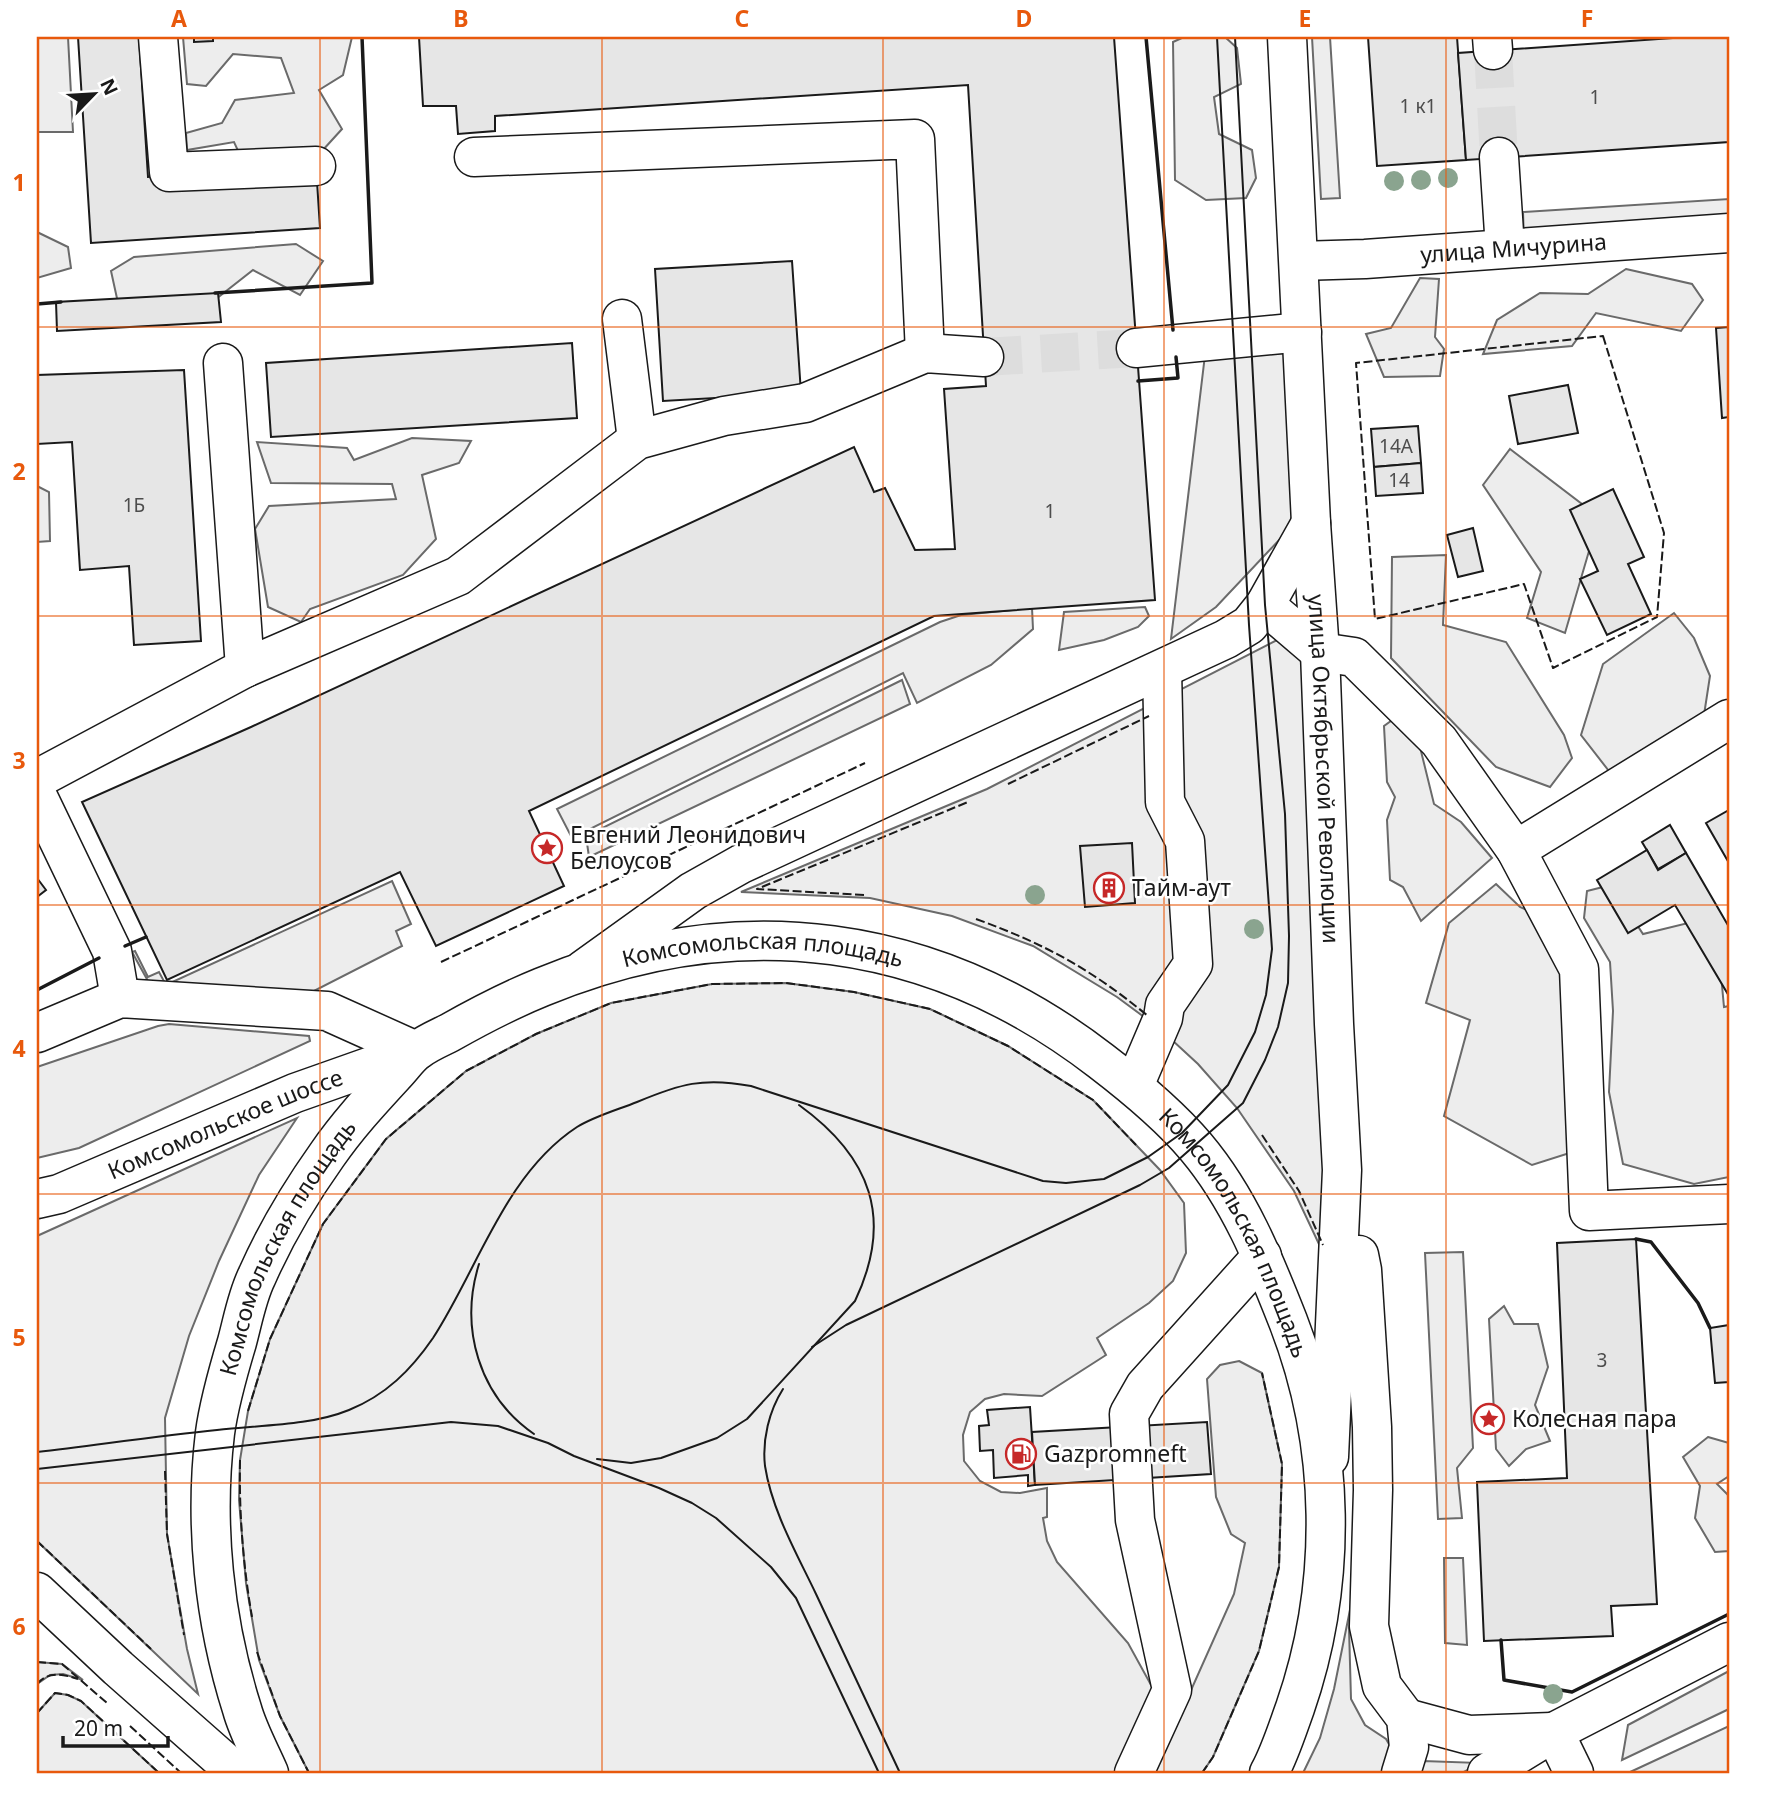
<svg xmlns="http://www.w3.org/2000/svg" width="1766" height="1810" font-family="'Noto Sans',sans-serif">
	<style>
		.built { fill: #ededed; stroke: #6a6a6a; stroke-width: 2 }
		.building { fill: #e6e6e6; stroke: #1a1a1a; stroke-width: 2 }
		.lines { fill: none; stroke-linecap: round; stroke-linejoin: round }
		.minor-tunnel { stroke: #ddd; stroke-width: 38; stroke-dasharray: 38 19; stroke-linecap: butt }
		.minor-casing { stroke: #1a1a1a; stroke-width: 41 }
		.major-casing { stroke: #1a1a1a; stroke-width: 41 }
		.minor { stroke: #fff; stroke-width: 38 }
		.major { stroke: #fff; stroke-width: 38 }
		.tram { stroke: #1a1a1a; stroke-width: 2 }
		.fence { stroke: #1a1a1a; stroke-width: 2; stroke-dasharray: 9 3.5; stroke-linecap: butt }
		.wall { stroke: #1a1a1a; stroke-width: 3.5 }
		.tree { fill: #8aa48f }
		.grid { fill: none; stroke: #e8590c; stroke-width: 2; stroke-opacity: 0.55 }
		.labels { text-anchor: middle; stroke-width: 5; stroke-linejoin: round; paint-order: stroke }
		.number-label { font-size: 19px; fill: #4d4d4d }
		.street-label { font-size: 23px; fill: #1a1a1a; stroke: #fff }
		.poi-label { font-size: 23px; fill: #1a1a1a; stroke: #fff; text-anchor: start }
		.neatline { fill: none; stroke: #e8590c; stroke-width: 2.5 }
		.grid-label { font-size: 23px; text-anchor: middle; font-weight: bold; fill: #e8590c }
	</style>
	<rect width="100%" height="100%" fill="#fff"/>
	<g class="built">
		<polygon points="37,37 68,37 73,132 37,132"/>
		<polygon points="183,37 352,37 343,75 319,90 342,129 312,162 246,168 234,142 187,150 186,133 222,123 235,100 294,93 281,58 233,54 206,86 187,84"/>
		<polygon points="1184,37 1225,37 1237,48 1241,84 1214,97 1219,134 1252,150 1256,178 1246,198 1206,200 1175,180 1173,42"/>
		<polygon points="1312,37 1330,37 1340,198 1321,199"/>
		<polygon points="1729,199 1729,227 1524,241 1523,212"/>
		<polygon points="37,232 68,247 71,268 37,278"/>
		<polygon points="296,244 323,261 300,295 253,270 216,299 118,303 111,271 134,257"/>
		<polygon points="1626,269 1692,284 1703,300 1681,331 1596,313 1572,346 1483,354 1497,320 1540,293 1588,294"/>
		<polygon points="1420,278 1439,279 1435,337 1444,349 1440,376 1384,377 1366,334 1391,328"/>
		<polygon points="1284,353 1297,521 1216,607 1171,639 1205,355"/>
		<polygon points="412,438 471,441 459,463 422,475 436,539 403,575 310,609 301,622 268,607 255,529 269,506 396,499 392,484 271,483 257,442 347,448 354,460"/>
		<polygon points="1510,449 1599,517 1565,633 1527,618 1541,572 1483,485"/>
		<polygon points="37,486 49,492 50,541 37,542"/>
		<polygon points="1446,555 1443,625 1506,642 1564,735 1572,758 1550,787 1496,767 1391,658 1392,557"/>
		<polygon points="1145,607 1149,616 1138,627 1104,640 1059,650 1064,612"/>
		<polygon points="1032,608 1033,629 991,665 917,703 903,673 572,838 557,809 940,622 961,615"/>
		<polygon points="1674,613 1694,638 1710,676 1702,728 1612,775 1581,735 1603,664"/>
		<polygon points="1283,637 1303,650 1334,1276 1294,1191 1237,1108 1198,1064 1159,1028 1117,997 1033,946 952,916 870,898 741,892 987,789"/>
		<polygon points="902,680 910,704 589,857 586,836"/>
		<polygon points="1402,713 1420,747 1434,804 1461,822 1492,858 1421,921 1403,887 1390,880 1387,820 1395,797 1387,782 1384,726"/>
		<polygon points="392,881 411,924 396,931 402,946 312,992 172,992 149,983 132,952 135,951 148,977 159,972 166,985"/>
		<polygon points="1496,884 1520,907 1544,918 1577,987 1579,1150 1532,1165 1444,1116 1470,1020 1426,1003 1449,923"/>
		<polygon points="1611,885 1643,934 1692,922 1719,953 1724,1007 1729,1006 1729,1177 1694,1184 1623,1164 1609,1092 1613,1011 1610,962 1584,918 1587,891"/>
		<polygon points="786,983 854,992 930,1009 1008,1046 1093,1100 1160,1170 1184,1203 1186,1253 1173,1281 1149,1303 1097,1338 1106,1355 1042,1396 1004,1394 985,1399 970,1412 963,1435 964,1461 980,1481 1001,1492 1020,1493 1047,1488 1047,1517 1043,1518 1047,1541 1057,1562 1128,1643 1156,1694 1119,1773 309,1773 280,1716 259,1660 246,1583 239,1500 240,1460 248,1411 270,1339 323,1224 386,1139 466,1071 536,1034 611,1003 712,984"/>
		<polygon points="169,1024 309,1036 310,1041 79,1148 37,1158 37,1067 158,1026"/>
		<polygon points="297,1118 259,1175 219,1261 189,1336 165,1418 167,1534 187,1649 198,1694 37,1541 37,1236"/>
		<polygon points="1463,1252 1473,1448 1457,1468 1462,1518 1438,1519 1425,1253"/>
		<polygon points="1504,1306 1514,1324 1538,1324 1548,1367 1535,1405 1550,1441 1526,1449 1509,1466 1496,1449 1489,1319"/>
		<polygon points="1239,1361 1262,1373 1282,1464 1279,1567 1259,1651 1213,1757 1202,1773 1154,1773 1234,1594 1245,1543 1231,1534 1216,1497 1207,1379 1220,1365"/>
		<polygon points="1708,1437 1729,1443 1729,1476 1717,1484 1729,1496 1729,1551 1715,1552 1695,1518 1700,1486 1683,1457"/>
		<polygon points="1444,1558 1463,1558 1467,1645 1445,1643"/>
		<polygon points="1353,1595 1349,1628 1351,1699 1365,1725 1386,1739 1393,1751 1394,1773 1303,1773 1320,1738 1334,1689"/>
		<polygon points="37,1662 62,1664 83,1680 63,1674 50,1675 37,1684"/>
		<polygon points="1729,1671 1729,1709 1622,1760 1628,1725"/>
		<polygon points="55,1693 68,1695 81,1701 159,1773 37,1773 37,1713"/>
		<polygon points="1729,1726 1729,1773 1628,1773"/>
		<polygon points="1423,1761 1481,1763 1462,1773 1417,1773"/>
	</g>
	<g class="building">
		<polygon points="78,37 139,37 148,177 316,166 320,228 91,243"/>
		<polygon points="194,37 213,37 213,41 194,42"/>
		<polygon points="419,37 1114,37 1155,600 934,616 529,811 564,886 436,946 400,872 167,980 82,802 251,727 854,447 874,492 885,488 915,550 955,549 944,389 986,386 968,85 495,116 495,131 458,134 456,106 423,106"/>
		<polygon points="1368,37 1457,37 1466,160 1377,166"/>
		<polygon points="1687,37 1729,37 1729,142 1466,160 1458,53"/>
		<polygon points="792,261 801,393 663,401 655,269"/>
		<polygon points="218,293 221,322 57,331 56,302"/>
		<polygon points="1729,327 1729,417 1722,418 1716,328"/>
		<polygon points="572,343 577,418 271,437 266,363"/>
		<polygon points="184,370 201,641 134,645 129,566 80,570 72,442 37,444 37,375"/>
		<polygon points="1568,385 1578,433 1518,444 1509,396"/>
		<polygon points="1418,426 1421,463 1374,467 1371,429"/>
		<polygon points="1421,463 1423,493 1376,496 1374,467"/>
		<polygon points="1613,489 1644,557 1628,564 1651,614 1607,635 1580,579 1598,571 1570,510"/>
		<polygon points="1473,528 1483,571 1458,577 1447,535"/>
		<polygon points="1729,810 1729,863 1706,823"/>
		<polygon points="1670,825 1686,853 1658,869 1642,842"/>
		<polygon points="1132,843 1135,903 1085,907 1080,846"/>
		<polygon points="1647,850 1658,870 1686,853 1729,927 1729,996 1675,905 1628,933 1597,880"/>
		<polygon points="37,878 46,890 37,897"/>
		<polygon points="1636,1239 1657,1604 1611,1606 1613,1636 1484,1641 1477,1482 1567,1478 1557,1243"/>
		<polygon points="1729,1325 1729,1382 1715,1383 1710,1328"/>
		<polygon points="1030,1407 1035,1485 1028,1486 1028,1475 994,1478 993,1450 980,1451 979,1426 989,1425 987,1410"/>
		<polygon points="1207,1422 1211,1474 1035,1485 1032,1432"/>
	</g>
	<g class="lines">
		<g class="minor-tunnel">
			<polyline points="1493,50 1499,157"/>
			<polyline points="984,357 1136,348"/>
		</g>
		<g class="minor-casing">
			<g id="minor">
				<polyline points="158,37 169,172 316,166"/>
				<path id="s1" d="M1287,37l24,486 9,129 14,372 8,146 -13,287"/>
				<polyline points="1492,37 1493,50"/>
				<polyline points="474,157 915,139 925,353"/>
				<polyline points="1499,157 1505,248"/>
				<path id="s2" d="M1299,261l66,-2 364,-26"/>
				<polyline points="622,319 637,440"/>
				<polyline points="1136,348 1302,332"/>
				<polyline points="1265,605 1320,652 1354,657 1439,741 1516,850 1579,969 1589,1211 1729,1204"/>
				<polyline points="245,668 458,576 637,440 724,416 805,403 925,353 984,357"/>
				<polyline points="37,779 245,668 223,363"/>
				<polyline points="37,795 112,951 120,998"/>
				<polyline points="1516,850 1729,719"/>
				<polyline points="583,970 693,891 741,864 1226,639 1249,625 1265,605 1311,523"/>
				<polyline points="37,1033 120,998 327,1011 416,1051"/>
				<polyline points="1134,1086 1163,1018 1165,1005 1193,964 1185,841 1165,802 1162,670"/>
				<polyline points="1359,1255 1362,1270 1372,1427 1373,1490 1369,1626 1382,1686 1406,1718 1409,1747 1401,1773"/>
				<polyline points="1406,1718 1469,1735 1552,1732"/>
				<polyline points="1554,1732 1574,1773"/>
				<polyline points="1134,1773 1172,1690 1135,1520 1129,1414 1145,1386 1262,1256"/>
				<polyline points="1487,1773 1554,1732 1729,1642"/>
			</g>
		</g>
		<g class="major-casing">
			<g id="major">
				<path id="s3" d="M37,1199l22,-5 236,-101 116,-41"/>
				<polyline points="37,1592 118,1668 237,1773"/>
				<path id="s4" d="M269,1773c-9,-21 -21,-42 -27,-64 -28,-88 -38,-185 -27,-276 4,-30 13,-61 22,-91 6,-22 10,-46 20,-66 19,-43 43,-83 70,-121 20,-29 43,-54 67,-80 8,-8 15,-19 24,-25 9,-7 21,-12 31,-17 30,-17 61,-33 93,-46 196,-81 392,-55 559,74 34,26 68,54 95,86 43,51 68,113 92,174 48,123 50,263 7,387 -8,22 -15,45 -26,65"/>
			</g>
		</g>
		<use href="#minor" class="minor"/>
		<use href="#major" class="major"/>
		<g class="tram">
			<path d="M479,1264c-20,64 0,132 55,170"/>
			<polyline points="812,1347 846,1325 1140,1185 1169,1168 1243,1103 1265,1060 1278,1027 1288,983 1289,936 1285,814 1265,605 1235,37"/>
			<path d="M783,1389c-14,22 -21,51 -18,77 7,45 32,88 51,128 28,60 56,120 84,179"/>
			<path d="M37,1452c60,-7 120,-16 180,-22 42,-5 93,-4 132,-20 37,-15 62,-40 84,-72 45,-69 72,-164 144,-211 18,-11 40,-17 60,-25 43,-18 66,-25 114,-16l292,95 23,2 38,-4 44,-22 34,-24 46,-48 27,-53 11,-37 6,-46 -23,-324 -32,-588"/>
			<path d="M597,1459l34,4 30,-5 56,-20 30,-19 108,-118c39,-82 16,-144 -56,-196"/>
			<polyline points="37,1469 451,1422 498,1426 548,1443 574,1456 659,1488 692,1503 716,1518 771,1567 796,1598 879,1773"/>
		</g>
		<g class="fence">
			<polygon points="1603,336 1664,533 1657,617 1553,668 1524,584 1375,619 1356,363"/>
			<polyline points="1008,784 1149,716"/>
			<polyline points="864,895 757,889 968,802"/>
			<path d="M976,919c69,25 115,50 172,97"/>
			<polyline points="441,962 865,763"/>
			<polyline points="1262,1135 1299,1191 1323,1245"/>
			<polyline points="248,1411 270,1339 323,1224 386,1139 466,1071 536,1034 611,1003 712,984 786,983 854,992 930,1009 1008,1046 1093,1100 1136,1145"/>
			<path d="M240,1460c-1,53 3,105 12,157"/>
			<polyline points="165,1471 167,1534 184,1635"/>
			<polyline points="37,1541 151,1649"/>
			<polyline points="257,1652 280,1716 309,1773"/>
			<polyline points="37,1662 62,1664 107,1703"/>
			<path d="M37,1684c11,-13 26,-10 41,-5"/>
			<polyline points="37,1713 55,1693 68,1695 81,1701 159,1773"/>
			<polyline points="130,1726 181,1773"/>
			<polyline points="1202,1773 1213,1757 1259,1651 1279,1567 1282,1464 1262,1373"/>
		</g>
		<g class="wall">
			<polyline points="1146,37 1173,330"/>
			<polyline points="215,293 372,283 362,37"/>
			<polyline points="37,304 61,302"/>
			<polyline points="1138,381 1178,378 1176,357"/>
			<polyline points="125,946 146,937"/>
			<polyline points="37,990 99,958"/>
			<polyline points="1636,1239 1651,1242 1698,1303 1710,1328"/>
			<polyline points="1501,1640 1504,1680 1572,1692 1729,1614"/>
		</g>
	</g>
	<g class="tree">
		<circle cx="1448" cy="178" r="10"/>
		<circle cx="1421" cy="180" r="10"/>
		<circle cx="1394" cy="181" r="10"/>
		<circle cx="1035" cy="895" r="10"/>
		<circle cx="1254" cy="929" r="10"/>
		<circle cx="1553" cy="1694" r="10"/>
	</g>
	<path class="grid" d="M320,37v1736M602,37v1736M883,37v1736M1164,37v1736M1446,37v1736M37,327h1692M37,616h1692M37,905h1692M37,1194h1692M37,1483h1692"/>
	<defs>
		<g id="sight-ring" transform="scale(1.575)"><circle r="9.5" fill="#fff" stroke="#c62828" stroke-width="1.5"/><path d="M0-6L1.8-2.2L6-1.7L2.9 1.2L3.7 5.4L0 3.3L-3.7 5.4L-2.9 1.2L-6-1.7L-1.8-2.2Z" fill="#c62828"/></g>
		<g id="building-ring" transform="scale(1.575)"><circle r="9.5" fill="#fff" stroke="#c62828" stroke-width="1.5"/><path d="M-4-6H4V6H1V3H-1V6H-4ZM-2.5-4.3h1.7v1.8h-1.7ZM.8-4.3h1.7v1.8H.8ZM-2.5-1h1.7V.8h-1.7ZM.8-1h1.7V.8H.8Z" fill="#c62828"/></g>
		<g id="fuel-ring" transform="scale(1.575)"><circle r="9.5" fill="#fff" stroke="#c62828" stroke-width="1.5"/><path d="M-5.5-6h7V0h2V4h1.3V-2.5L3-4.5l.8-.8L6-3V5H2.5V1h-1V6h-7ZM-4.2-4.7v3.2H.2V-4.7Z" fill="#c62828"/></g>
	</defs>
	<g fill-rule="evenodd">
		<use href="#sight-ring" x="547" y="848"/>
		<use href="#building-ring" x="1109" y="888"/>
		<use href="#sight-ring" x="1489" y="1419"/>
		<use href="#fuel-ring" x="1021" y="1454"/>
	</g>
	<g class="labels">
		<g class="number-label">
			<text x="1595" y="104">1</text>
			<text x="1418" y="113">1 к1</text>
			<text x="1396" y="453">14А</text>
			<text x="1399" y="487">14</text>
			<text x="134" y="512">1Б</text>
			<text x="1050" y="518">1</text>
			<text x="1602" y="1367">3</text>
		</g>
		<g class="street-label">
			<text dy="8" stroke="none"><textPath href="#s2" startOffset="215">улица Мичурина</textPath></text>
			<text dy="8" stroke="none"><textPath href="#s1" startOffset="733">улица Октябрьской Революции</textPath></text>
			<text dy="8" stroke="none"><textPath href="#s4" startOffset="1157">Комсомольская площадь</textPath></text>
			<text dy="8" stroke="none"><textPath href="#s3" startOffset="203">Комсомольское шоссе</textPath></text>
			<text dy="8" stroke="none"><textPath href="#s4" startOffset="1745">Комсомольская площадь</textPath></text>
			<text dy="8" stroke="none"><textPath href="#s4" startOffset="550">Комсомольская площадь</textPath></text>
		</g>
		<g class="poi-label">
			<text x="570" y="843">Евгений Леонидович<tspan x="570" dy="26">Белоусов</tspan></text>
			<text x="1132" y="896">Тайм-аут</text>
			<text x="1512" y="1427">Колесная пара</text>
			<text x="1044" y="1462">Gazpromneft</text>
		</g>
	</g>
	<rect width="1766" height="1810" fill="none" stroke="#ffffff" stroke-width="77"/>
	<g transform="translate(94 94) rotate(65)" stroke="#ffffff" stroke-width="5" paint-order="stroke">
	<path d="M0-5L12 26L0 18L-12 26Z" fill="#1a1a1a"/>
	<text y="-10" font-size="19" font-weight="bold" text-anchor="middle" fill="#1a1a1a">N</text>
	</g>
	<path d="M63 1736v10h105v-10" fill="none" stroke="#1a1a1a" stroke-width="3.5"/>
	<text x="74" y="1736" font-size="21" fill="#1a1a1a" stroke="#ffffff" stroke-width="5" paint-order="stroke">20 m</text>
	<rect x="38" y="38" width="1690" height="1734" class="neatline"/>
	<g class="grid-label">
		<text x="179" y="27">A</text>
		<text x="461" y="27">B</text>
		<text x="742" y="27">C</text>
		<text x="1024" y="27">D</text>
		<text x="1305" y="27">E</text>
		<text x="1587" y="27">F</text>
		<text x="19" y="191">1</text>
		<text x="19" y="480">2</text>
		<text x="19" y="769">3</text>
		<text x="19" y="1057">4</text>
		<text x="19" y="1346">5</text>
		<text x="19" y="1635">6</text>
	</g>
</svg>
